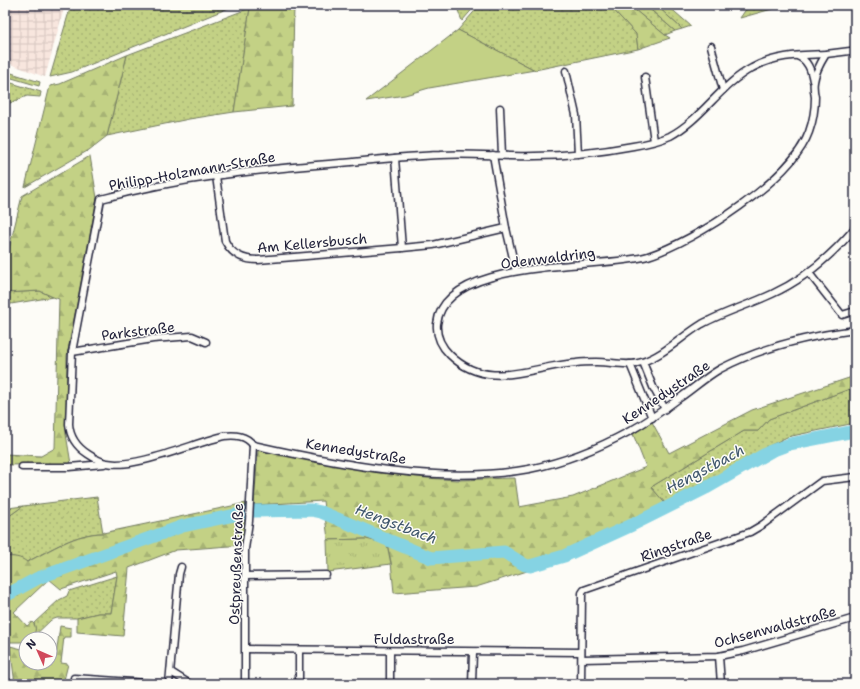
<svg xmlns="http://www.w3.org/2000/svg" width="860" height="689" font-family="'Shantell Sans',sans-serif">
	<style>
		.industrial { fill: url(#industrial-grid) }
		.grass { fill: url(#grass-dots); stroke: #727a60 }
		.forest { fill: url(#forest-firs); stroke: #727a60 }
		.park { fill: url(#park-tufts); stroke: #727a60 }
		.garden { fill: #c3d185; stroke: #727a60 }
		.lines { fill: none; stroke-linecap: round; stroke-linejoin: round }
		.river { stroke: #85d3e3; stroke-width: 13 }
		.street-casing { stroke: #22223b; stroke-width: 9 }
		.street { stroke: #fdfcf7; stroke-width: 6 }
		.labels { text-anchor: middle; stroke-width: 3; stroke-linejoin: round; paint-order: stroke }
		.street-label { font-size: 14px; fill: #22223b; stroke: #fdfcf7 }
		.water-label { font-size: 15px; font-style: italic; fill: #40576d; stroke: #fdfcf7 }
	</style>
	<defs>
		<pattern id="industrial-grid" width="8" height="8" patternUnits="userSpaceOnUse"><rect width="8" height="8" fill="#f8e6de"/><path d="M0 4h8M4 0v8" fill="none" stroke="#d4c5bf"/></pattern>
		<pattern id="grass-dots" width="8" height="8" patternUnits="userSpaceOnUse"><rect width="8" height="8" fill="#c3d185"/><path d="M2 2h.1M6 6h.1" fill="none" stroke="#a7b374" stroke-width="1.8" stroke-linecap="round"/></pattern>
		<pattern id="forest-firs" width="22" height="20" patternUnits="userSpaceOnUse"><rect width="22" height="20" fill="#c3d185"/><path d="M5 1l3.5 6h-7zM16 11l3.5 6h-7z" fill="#a7b374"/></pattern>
		<pattern id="park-tufts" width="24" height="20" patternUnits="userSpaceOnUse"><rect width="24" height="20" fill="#c3d185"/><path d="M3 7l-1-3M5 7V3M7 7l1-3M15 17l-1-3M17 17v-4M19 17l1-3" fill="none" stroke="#a7b374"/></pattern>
	</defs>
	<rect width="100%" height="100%" fill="#fdfcf7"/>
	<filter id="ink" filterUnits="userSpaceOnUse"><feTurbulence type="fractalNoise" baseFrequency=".025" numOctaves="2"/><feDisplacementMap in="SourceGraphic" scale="8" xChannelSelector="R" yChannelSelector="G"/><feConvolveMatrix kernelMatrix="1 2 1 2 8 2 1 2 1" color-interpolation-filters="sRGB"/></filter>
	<g filter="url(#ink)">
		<polygon class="industrial" points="5,5 65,5 45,77 5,62"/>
		<g class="grass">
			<polygon points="71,5 236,5 72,72 50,77"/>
			<polygon points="456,5 476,5 462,21"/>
			<polygon points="480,5 609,5 636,34 638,49 535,70 458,30"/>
			<polygon points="629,5 645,5 675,31 665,35"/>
			<polygon points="656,5 667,5 691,26 682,29"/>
			<polygon points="749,5 776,5 772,9 740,18"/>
			<polygon points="250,8 234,112 189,119 107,136 127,55"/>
			<polygon points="5,81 41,92 40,97 27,96 5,105"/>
			<polygon points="40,291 53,297 5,305 5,293"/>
			<polygon points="855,387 855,423 787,437 765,448 731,470 665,503 651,487 744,431 758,431 769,419"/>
			<path d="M97,497l6,36c-27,0 -53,17 -76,29l-16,-6 -6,1v-38l18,-13z"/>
			<path d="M117,576l-6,37h-13l-21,5h-20l-6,2 -20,19c4,-6 5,-10 3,-16l25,-23 8,-4 2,-5z"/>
		</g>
		<g class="forest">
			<polygon points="255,5 294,5 292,106 234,112 250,8"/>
			<polygon points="609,5 629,5 665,35 670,38 638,49 636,34"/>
			<polygon points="645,5 656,5 682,29 675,31"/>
			<polygon points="127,55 107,136 89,150 25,187 50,86 60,84"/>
			<polygon points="5,71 40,82 39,86 5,76"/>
			<polygon points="90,156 97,198 67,356 66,434 71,464 5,465 5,454 41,456 55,448 59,299 53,297 40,291 5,293 5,265 22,196"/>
			<path d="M855,376v11l-86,32 -11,12h-14l-93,56 20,23 -99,47 -96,30 -82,6 -3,-31 -4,-18 -21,-5 -39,1 1,-1 -5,-38 -69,4 4,-55c66,14 131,27 199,30 19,0 39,-2 58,-2l4,29 54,-10 73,-30 -13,-33 19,-12 17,31 83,-43z"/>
			<polygon points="5,487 8,508 23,506 5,519"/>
			<path d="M246,503l-3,42 -67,5 -47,18 -6,68 -46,-4v-14l21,-5h13l6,-37 -1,-5 -55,18 -12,-10 -35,33 13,14 5,-4c6,5 3,12 -1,17h-5v3h-18l-3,-19v-66c8,-1 16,0 22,5 24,-12 49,-29 76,-29z"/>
			<polygon points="60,626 71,628 71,637 64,637 61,663 68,664 63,684 15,684 10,646 22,649 26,648 26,663 50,663 50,653 56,656"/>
		</g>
		<polygon class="park" points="366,539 387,544 391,564 328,572 327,540"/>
		<polygon class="garden" points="458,30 535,70 429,88 405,95 366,101"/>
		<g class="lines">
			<polyline class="river" points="5,596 38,578 183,526 254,511 311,510 321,512 431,558 504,552 525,565 530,566 564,556 632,525 706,488 771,451 790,444 855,431"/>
			<g class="street-casing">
				<g id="street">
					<polyline points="711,46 723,90"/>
					<path d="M855,52l-5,-1 -24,3c-5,8 -11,18 -12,28 -1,5 0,10 1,15 0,12 -2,24 -6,35 -17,48 -114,109 -161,124 -47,14 -204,0 -211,68 -1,12 5,23 13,31 38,37 82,11 126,8 7,-1 14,-1 20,-1 15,0 32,5 46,0 22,-7 40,-26 60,-38 22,-12 47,-19 70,-30 33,-15 60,-39 83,-66"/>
					<path d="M797,56c11,4 14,14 16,25"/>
					<polyline points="566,71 576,115 578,154"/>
					<polyline points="645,77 654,141"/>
					<polyline points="500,108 502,155"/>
					<polyline points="493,155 506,228 516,271"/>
					<polyline points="395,158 402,248"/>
					<path d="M216,176l9,65c7,14 18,19 33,19l144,-12 31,-3 73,-17"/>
					<polyline points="809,273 842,315 855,311"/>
					<polyline points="72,352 153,339 192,336 206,342"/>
					<polyline points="643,362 653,387 665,409"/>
					<polyline points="630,364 652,418"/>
					<path d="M253,445c-7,-10 -18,-10 -29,-9 -30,7 -89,33 -117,27 -7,-1 -13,-5 -19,-9 -11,-7 -18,-16 -19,-30l3,-72 29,-153c78,-21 160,-30 240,-36 33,-3 66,-7 99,-8 32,-2 63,2 95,1 33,0 66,-4 98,-10 12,-2 26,-5 37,-10 32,-17 50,-51 82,-68 23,-13 48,-13 74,-14"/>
					<path d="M253,445c85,19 188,40 276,24 35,-7 70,-21 101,-38 18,-10 35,-22 51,-34 13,-9 25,-20 39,-28 42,-22 88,-33 135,-39"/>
					<polyline points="22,467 69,467 104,464"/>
					<polyline points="245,576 326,575"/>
					<polyline points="246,649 581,652"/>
					<polyline points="719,656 721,684"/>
					<polyline points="582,659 719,656 743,651 855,618"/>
					<polyline points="171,672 190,684"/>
					<polyline points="74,678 161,684"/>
					<polyline points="169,684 179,574 181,567"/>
					<polyline points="245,684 245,549 249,521 253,445"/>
					<polyline points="299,684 299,650"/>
					<polyline points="390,684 390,651"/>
					<polyline points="472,684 473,652"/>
					<polyline points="581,684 582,593 584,590 750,532 762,525 822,481 855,477"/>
				</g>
			</g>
			<use href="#street" class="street"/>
		</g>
	</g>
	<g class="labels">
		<g class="street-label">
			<text transform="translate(192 171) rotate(-10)" y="5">Philipp-Holzmann-Straße</text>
			<text transform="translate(312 243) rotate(-5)" y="5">Am Kellersbusch</text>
			<text transform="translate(548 258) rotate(-7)" y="5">Odenwaldring</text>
			<text transform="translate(138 331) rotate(-7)" y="5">Parkstraße</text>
			<text transform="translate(666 392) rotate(-34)" y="5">Kennedystraße</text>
			<text transform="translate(356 451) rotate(9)" y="5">Kennedystraße</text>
			<text transform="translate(676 545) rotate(-19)" y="5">Ringstraße</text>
			<text transform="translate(236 564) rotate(-88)" y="5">Ostpreußenstraße</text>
			<text transform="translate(775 627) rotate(-15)" y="5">Ochsenwaldstraße</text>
			<text x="414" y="644">Fuldastraße</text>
		</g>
		<g class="water-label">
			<text transform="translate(705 469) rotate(-28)" y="5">Hengstbach</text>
			<text transform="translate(396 524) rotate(21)" y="5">Hengstbach</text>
		</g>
	</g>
	<rect width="860" height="689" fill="none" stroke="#fdfcf7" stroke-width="20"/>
	<rect x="10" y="10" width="840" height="669" fill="none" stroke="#22223b" stroke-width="1.5" filter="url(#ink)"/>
	<g transform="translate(38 651) rotate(315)"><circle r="19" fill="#fdfcf7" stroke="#a5a5ac"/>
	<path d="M0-3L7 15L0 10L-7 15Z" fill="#d1495b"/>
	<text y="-6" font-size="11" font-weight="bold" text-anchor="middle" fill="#22223b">N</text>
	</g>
</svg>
